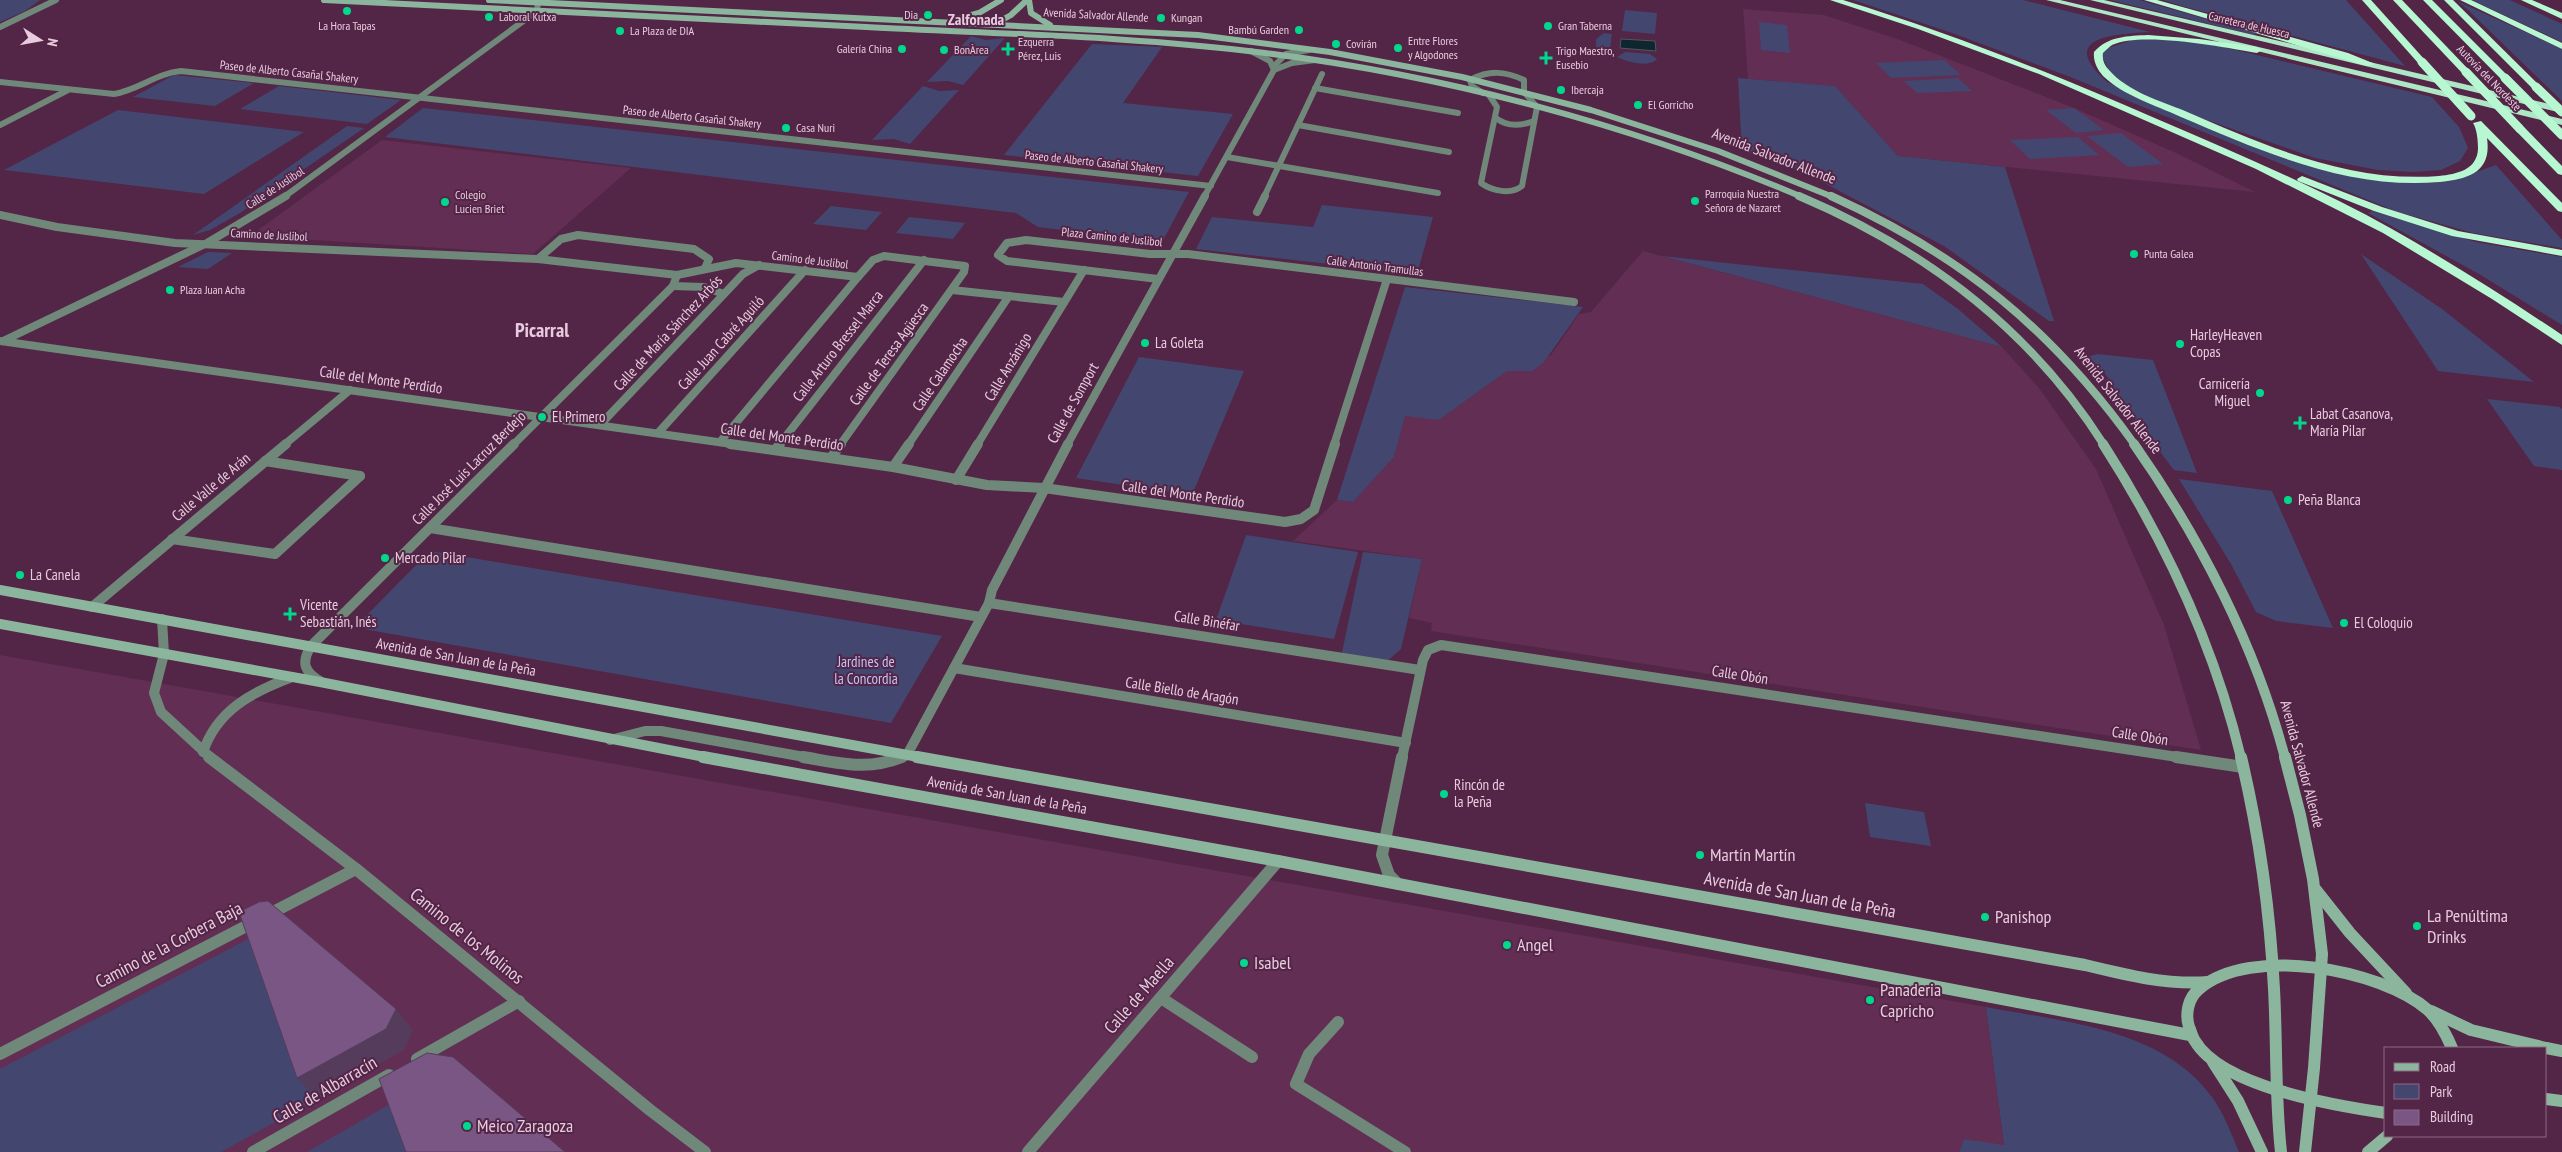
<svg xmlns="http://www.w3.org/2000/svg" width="2562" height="1152" font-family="'PT Sans Narrow',sans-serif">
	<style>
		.built { fill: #622e54 }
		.green { fill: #434770 }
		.water { fill: #0e262d; stroke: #4f5862 }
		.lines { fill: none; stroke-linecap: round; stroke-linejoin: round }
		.minor-far3 { stroke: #6f8879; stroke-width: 6 }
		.minor-far2 { stroke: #6f8879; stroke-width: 8 }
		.minor-far1 { stroke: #6f8879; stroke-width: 10 }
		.minor { stroke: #6f8879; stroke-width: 12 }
		.tertiary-far1 { stroke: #6f8879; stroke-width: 10 }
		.tertiary { stroke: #6f8879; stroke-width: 12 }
		.secondary-far3 { stroke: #8cb59d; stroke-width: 6 }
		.secondary-far2 { stroke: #8cb59d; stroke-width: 8 }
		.secondary-far1 { stroke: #8cb59d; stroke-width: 10 }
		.secondary { stroke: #8cb59d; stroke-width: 12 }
		.trunk { fill: #ade7c6; fill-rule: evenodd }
		.motorway { fill: #b7f7d2; fill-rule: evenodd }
		.motorway-bridge { stroke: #b7f7d2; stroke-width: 9 }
		.shaded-wall { fill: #553c5c }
		.building { fill: #795683; stroke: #553c5c }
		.poi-dot { fill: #00d98c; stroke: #532546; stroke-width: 2 }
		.labels { text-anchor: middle; stroke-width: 4; stroke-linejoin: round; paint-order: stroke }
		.far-poi-label { font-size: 12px; fill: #e8cbde; stroke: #532546; text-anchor: start }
		.far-street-label { font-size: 12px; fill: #e8cbde; stroke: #532546 }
		.street-label { font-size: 15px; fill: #e8cbde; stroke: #532546 }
		.poi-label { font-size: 15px; fill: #e8cbde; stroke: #532546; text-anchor: start }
		.park-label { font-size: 15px; fill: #bfc5f5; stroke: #532546 }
		.far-district-label { font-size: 16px; font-weight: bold; fill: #e8cbde; stroke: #532546 }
		.near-poi-label { font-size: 18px; fill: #e8cbde; stroke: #532546; text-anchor: start }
		.near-street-label { font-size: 18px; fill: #e8cbde; stroke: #532546 }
		.district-label { font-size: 20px; font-weight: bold; fill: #e8cbde; stroke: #532546 }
	</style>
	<rect width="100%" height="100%" fill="#532546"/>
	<g class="built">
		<polygon points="1743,9 1824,15 1900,40 2074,108 2174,152 2255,192 1898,156 1835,86 1748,79"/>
		<polygon points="382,140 631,168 533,254 250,236"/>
		<polygon points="1643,251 2002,347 2039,388 2096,469 2164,625 2201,750 1431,631 1432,623 1409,618 1422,559 1293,541 1337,500 1353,502 1394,457 1405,415 1439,420 1507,371 1551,355 1579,314 1591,312"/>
		<polygon points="0,655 1986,1007 2004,1146 1964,1139 1959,1152 0,1152"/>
	</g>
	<g class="green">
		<polygon points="0,0 40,0 25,11 0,22"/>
		<path d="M1853,0h170l127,32c-36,2 -94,5 -43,50l133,60 49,18 41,11 78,11 23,1 20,-2 45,-16 66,75v8l-89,-15 -78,-22 -327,-135 -116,-43z"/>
		<polygon points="2110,0 2139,0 2256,33 2255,35"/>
		<polygon points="2163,0 2346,0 2405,66 2182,6"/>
		<polygon points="2472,0 2510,0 2562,24 2562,42"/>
		<polygon points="2457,1 2562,49 2562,101 2466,8"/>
		<polygon points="1625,10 1657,13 1655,34 1622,31"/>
		<polygon points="1759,22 1787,25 1790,53 1761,50"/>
		<path d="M1604,33l8,1 -3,22c-9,-3 -16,-8 -12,-18z"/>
		<polygon points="971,36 986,40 1005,38 963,85 948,81 927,82"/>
		<polygon points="2135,39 2194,40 2432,97 2459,127 2468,148 2460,161 2441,170 2413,172 2378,170 2315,158 2161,104 2113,78 2099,51"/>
		<polygon points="1092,44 1162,47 1123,103 1233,114 1198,176 1004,155"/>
		<path d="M1625,52l25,2 7,5c-8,9 -30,3 -40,-2z"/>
		<polygon points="1944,60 1961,75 1891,78 1876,63"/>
		<polygon points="174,75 254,83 215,106 133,97"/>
		<polygon points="1738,78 1835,86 1898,156 2005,167 2054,321 2049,321 1944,246 1824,183 1787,165 1742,151"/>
		<polygon points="1958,78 1972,91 1917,93 1904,81"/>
		<polygon points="279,86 401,100 367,124 240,109"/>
		<polygon points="923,86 939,91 959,90 910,144 894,139 872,140"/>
		<polygon points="423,108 1189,192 1162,242 1038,227 1016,213 385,137"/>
		<polygon points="2074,108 2104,130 2076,133 2046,110"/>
		<polygon points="118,110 304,132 204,194 4,170"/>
		<polygon points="347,126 364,128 240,213 210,230 193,235"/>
		<polygon points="2121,133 2163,164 2128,167 2087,136"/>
		<polygon points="2078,137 2099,155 2030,159 2010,140"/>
		<polygon points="1322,205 1433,217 1417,274 1196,249 1212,217 1313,227"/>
		<polygon points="831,206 882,212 866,230 813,224"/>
		<polygon points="2372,211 2476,242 2562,257 2562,325 2479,274 2368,213"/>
		<polygon points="909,217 965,223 953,239 896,233"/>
		<polygon points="208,252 232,253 208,269 178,267"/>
		<polygon points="2361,254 2442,309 2534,382 2438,371"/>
		<polygon points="1662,256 1923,284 1958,309 2002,347"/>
		<polygon points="1405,287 1583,307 1544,362 1532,371 1507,371 1439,420 1405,416 1394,457 1353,502 1337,500"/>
		<polygon points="2098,354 2153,360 2197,473 2174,470 2105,380 2109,379 2103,371 2098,371 2088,361 2090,356"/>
		<polygon points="1139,357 1244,371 1192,495 1076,478"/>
		<polygon points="2487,399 2560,407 2562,409 2562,470 2534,466"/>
		<polygon points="2179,479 2272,491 2333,628 2276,621 2256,612 2231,564"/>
		<polygon points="1246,535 1358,552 1334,639 1216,620"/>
		<polygon points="435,552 436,552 942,636 891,723 358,628 357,625 426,555"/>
		<polygon points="1363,552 1422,559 1401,649 1384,664 1341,657"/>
		<polygon points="1865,803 1924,812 1931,846 1870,837"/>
		<polygon points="258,934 317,1099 221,1152 0,1152 0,1069"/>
		<path d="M1986,1007c77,15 176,21 226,90 12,17 19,36 27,55h-280l5,-13 40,6z"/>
		<polygon points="397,1100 418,1152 307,1152"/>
	</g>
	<polygon class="water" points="1621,39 1655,41 1656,51 1620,48"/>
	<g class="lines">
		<g class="minor-far3">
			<polyline points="0,27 56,0"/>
			<polyline points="1251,51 1270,61 1274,70"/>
			<polyline points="1273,67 1286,54 1309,50"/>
			<path d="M0,82l114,12c24,-4 43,-21 67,-23l1030,115"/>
			<polyline points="1315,88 1458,113"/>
			<path d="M1483,93l-11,-7 -2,-6c19,-10 35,-9 54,0v12l13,15 -15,79c-11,9 -30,5 -41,-3l16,-76 -8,-12"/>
			<path d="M1496,118c11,9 25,8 38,3"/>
			<polyline points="0,125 68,90"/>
			<polyline points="1298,125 1449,152"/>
			<polyline points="1227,157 1438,193"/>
			<polyline points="284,197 537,11 538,2"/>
			<polyline points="1204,197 1274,70 1292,63 1315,60"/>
			<polyline points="1264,197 1322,74"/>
		</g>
		<g class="minor-far2">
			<polyline points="1257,212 1265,196"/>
			<polyline points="0,215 57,227 175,243 538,259 677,275 736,263 858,277 873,260 884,256 965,266 964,272 840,445"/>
			<polyline points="538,259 561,239 578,235 694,249 709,259 705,268"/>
			<polyline points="1158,279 1007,261 998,255 1007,243 1026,240 1150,254 1188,254 1574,302"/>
			<polyline points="673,286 704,287 724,294"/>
			<polyline points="952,290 1064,302"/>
			<polyline points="0,341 739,445"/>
			<polyline points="3,341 207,243 286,196"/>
			<polyline points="600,425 743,274 759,265"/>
			<polyline points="658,433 805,270"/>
			<polyline points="720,442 858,277"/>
			<polyline points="284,445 350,390"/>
			<polyline points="513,445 673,286 677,275"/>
			<polyline points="779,445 924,260"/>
			<polyline points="908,445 1009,296"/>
			<polyline points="977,445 1084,270"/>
			<polyline points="1067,445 1205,196"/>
			<polyline points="1334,445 1387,279"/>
		</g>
		<g class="minor-far1">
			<polyline points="730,444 893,467 987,485 1044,488 1285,522 1301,519 1314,510 1335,444"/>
			<polyline points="775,450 780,444"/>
			<polyline points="831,458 841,444"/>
			<polyline points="265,461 360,476"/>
			<polyline points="893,467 909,444"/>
			<polyline points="956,480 978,444"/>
			<polyline points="430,528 981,617"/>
			<polyline points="172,539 275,554 360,476"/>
			<polyline points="989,603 1420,670"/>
			<polyline points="92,607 286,444"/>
			<polyline points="954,668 1406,743"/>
			<path d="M320,681c-16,-9 -19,-19 -9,-35l203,-202"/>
			<polyline points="610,740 645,731 661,731 810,758"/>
			<polyline points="899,758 907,755 989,603 992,590 1068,444"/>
			<polyline points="1402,758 1423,660 1428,650 1441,645 2184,758"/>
		</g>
		<g class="minor">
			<path d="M803,757c37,6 64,14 99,0"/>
			<polyline points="2176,757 2243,767"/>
			<polyline points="1398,884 1389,875 1382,855 1402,757"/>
			<polyline points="1161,998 1252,1057"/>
			<polyline points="1338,1022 1309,1054 1296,1084 1405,1152"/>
			<polyline points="0,1054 356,869"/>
			<polyline points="417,1059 519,1001"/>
			<polyline points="253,1152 389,1075"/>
			<polyline points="1028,1152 1278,861"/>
		</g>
		<g class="tertiary-far1">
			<polyline points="162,619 164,654 154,693 161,712 211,758"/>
			<path d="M203,752c14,-42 49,-60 89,-75"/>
		</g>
		<polyline class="tertiary" points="209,757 356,869 650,1110 705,1152"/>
		<g class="secondary-far3">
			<path d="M324,0c181,9 361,18 542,27 133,7 267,9 399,26 183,23 367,72 537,144"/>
			<polyline points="489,0 1198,35 1330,52 1462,77 1591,110 1718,151 1833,197"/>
			<polyline points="1029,0 1031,13 1050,25"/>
			<polyline points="957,19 979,13 1001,0"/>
			<polyline points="995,24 1011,15 1027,0"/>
		</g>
		<g class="secondary-far2">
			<path d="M1799,196c125,53 232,134 305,249"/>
			<path d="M1831,196c130,59 221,133 304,249"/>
		</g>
		<g class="secondary-far1">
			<path d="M2103,444c63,98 111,201 138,314"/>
			<path d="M2134,444c66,94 122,203 151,314"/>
			<polyline points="0,590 924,758"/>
			<polyline points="0,624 320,682 710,758"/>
		</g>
		<g class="secondary">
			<polyline points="703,757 1278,861 2190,1035"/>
			<path d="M917,757l1168,208c41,10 81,20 123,17"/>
			<path d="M2241,757c18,76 29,154 33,232 3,55 1,109 7,163"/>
			<polyline points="2285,757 2300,815 2313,879 2322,954 2314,1068 2305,1152"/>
			<polyline points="2316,890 2350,933 2406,993"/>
			<polyline points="2431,1011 2471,1030 2546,1048"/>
			<polyline points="2546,1048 2562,1051"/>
			<polyline points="2213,1062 2238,1101 2262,1152"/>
			<polyline points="2546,1099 2562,1101"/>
			<path d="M2386,1113c-49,-7 -164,-26 -191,-72 -3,-4 -4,-10 -6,-14 -4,-13 -1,-29 10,-38 52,-44 181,-20 229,21 11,10 18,24 24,38"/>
			<polyline points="2368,1152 2387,1136"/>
		</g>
		<g class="trunk">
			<polygon points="2046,0 2060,0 2562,119 2562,125"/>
			<polygon points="2090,0 2104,0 2562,107 2562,113"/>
		</g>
		<g class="motorway">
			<path d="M1830,0h13c107,33 211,74 314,119 79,34 160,68 235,110 58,33 115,69 170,106v10l-70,-46 -109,-66 -127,-64 -217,-95 -121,-45z"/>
			<polygon points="2144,0 2157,0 2348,53 2375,64 2367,66"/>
			<polygon points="2362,0 2371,0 2425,60 2425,64 2419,64"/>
			<polygon points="2393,0 2402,0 2469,70 2469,74 2463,74"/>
			<polygon points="2423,0 2432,0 2508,76 2508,80 2502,80"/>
			<polygon points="2444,0 2453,0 2539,85 2539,89 2533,89"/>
			<polygon points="2460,0 2471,0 2562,43 2562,49"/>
			<polygon points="2521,0 2532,0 2562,13 2562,19"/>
			<path d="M2148,35l51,4 58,8 5,3 -5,3c-33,-6 -116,-22 -145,-8 -3,2 -6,5 -9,8 -1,6 1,12 6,17 18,21 51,31 76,41 81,35 164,72 254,65 18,-2 38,-6 39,-27 0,-8 -1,-20 -5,-26l8,-2 81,82v9l-4,-1 -71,-73c5,34 -18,41 -47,44 -91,8 -177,-30 -259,-65 -26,-12 -57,-21 -78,-41 -6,-7 -10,-15 -9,-24 14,-16 34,-16 54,-17z"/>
			<polygon points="2516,127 2524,127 2562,166 2562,175 2558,174 2516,131"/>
			<polygon points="2302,176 2382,207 2458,231 2562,250 2562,256 2452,236 2374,211 2298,181 2297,179"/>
		</g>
		<g class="motorway-bridge">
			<polyline points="2422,62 2471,116"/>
			<polyline points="2466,72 2520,129"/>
			<polyline points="2505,78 2562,135"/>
			<polyline points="2536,87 2562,112"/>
		</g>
	</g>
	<polygon class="shaded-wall" points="396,1009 413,1030 404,1050 317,1099 297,1078"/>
	<g class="building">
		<polygon points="268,901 396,1009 386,1029 297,1078 239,912 259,902"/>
		<polygon points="427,1053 453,1057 565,1152 406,1152 379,1079"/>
	</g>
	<g class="poi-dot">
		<circle cx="347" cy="11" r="5"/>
		<circle cx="928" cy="15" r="5"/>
		<circle cx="489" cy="17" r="5"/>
		<circle cx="1161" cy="18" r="5"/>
		<circle cx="1548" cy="26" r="5"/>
		<circle cx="1299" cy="30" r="5"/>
		<circle cx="620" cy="31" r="5"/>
		<circle cx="1336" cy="44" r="5"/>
		<circle cx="1398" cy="48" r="5"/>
		<circle cx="902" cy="49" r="5"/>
		<path d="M1005.5 41.5h5v5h5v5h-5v5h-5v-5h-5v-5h5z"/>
		<circle cx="944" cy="50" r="5"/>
		<path d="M1543.5 50.5h5v5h5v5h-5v5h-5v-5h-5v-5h5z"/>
		<circle cx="1561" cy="90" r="5"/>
		<circle cx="1638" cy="105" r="5"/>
		<circle cx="786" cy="128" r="5"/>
		<circle cx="1695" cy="201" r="5"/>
		<circle cx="445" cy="202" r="5"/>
		<circle cx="2134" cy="254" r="5"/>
		<circle cx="170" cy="290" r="5"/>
		<circle cx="1145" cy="343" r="5"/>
		<circle cx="2180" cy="344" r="5"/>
		<circle cx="2260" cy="393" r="5"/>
		<circle cx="542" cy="417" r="5"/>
		<path d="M2297.5 415.5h5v5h5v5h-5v5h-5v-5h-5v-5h5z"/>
		<circle cx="2288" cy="500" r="5"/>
		<circle cx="385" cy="558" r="5"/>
		<circle cx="20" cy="575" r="5"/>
		<path d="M287.5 606.5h5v5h5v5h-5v5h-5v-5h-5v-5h5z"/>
		<circle cx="2344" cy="623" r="5"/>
		<circle cx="1444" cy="794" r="5"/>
		<circle cx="1700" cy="855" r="5"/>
		<circle cx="1985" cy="917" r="5"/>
		<circle cx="2417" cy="926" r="5"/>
		<circle cx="1507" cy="945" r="5"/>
		<circle cx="1244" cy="963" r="5"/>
		<circle cx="1870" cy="1000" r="5"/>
		<circle cx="467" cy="1126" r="5"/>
	</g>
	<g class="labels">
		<g class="far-poi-label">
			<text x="918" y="19" text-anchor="end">Dia</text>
			<text x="499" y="21">Laboral Kutxa</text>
			<text x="1171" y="22">Kungan</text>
			<text x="347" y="30" text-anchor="middle">La Hora Tapas</text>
			<text x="1558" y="30">Gran Taberna</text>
			<text x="1289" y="34" text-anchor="end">Bambú Garden</text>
			<text x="630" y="35">La Plaza de DIA</text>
			<text x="1408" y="45">Entre Flores<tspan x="1408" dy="14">y Algodones</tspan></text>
			<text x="1018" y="46">Ezquerra<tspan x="1018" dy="14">Pérez, Luis</tspan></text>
			<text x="1346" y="48">Covirán</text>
			<text x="892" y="53" text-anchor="end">Galería China</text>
			<text x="954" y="54">BonÀrea</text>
			<text x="1556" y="55">Trigo Maestro,<tspan x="1556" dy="14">Eusebio</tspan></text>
			<text x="1571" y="94">Ibercaja</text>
			<text x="1648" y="109">El Gorricho</text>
			<text x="796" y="132">Casa Nuri</text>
			<text x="1705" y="198">Parroquia Nuestra<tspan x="1705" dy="14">Señora de Nazaret</tspan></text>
			<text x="455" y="199">Colegio<tspan x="455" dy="14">Lucien Briet</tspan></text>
			<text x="2144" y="258">Punta Galea</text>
			<text x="180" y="294">Plaza Juan Acha</text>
		</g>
		<g class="far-street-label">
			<text transform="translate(1096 15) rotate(3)" y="4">Avenida Salvador Allende</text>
			<text transform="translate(2249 25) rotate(13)" y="4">Carretera de Huesca</text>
			<text transform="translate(289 72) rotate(6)" y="4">Paseo de Alberto Casañal Shakery</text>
			<text transform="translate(2489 78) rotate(46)" y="4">Autovía del Nordeste</text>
			<text transform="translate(692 117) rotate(6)" y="4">Paseo de Alberto Casañal Shakery</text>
			<text transform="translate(1094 162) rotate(6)" y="4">Paseo de Alberto Casañal Shakery</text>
			<text transform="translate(275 188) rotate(-33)" y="4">Calle de Juslibol</text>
			<text transform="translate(269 235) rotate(3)" y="4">Camino de Juslibol</text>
			<text transform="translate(1112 237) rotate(6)" y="4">Plaza Camino de Juslibol</text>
			<text transform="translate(810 260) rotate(7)" y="4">Camino de Juslibol</text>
			<text transform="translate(1375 266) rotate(7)" y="4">Calle Antonio Tramullas</text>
		</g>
		<g class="street-label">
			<text transform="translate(1774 156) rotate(21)" y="5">Avenida Salvador Allende</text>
			<text transform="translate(668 333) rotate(-47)" y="5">Calle de María Sánchez Arbós</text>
			<text transform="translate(721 343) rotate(-48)" y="5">Calle Juan Cabré Aguiló</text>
			<text transform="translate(838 346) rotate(-52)" y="5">Calle Arturo Bressel Marca</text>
			<text transform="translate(889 354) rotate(-54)" y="5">Calle de Teresa Agüesca</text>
			<text transform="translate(1008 367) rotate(-59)" y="5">Calle Anzánigo</text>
			<text transform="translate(940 374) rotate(-56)" y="5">Calle Calamocha</text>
			<text transform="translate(381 380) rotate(8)" y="5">Calle del Monte Perdido</text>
			<text transform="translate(2118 400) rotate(52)" y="5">Avenida Salvador Allende</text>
			<text transform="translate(1073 403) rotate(-61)" y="5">Calle de Somport</text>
			<text transform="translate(782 437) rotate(8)" y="5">Calle del Monte Perdido</text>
			<text transform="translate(469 468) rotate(-45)" y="5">Calle José Luis Lacruz Berdejo</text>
			<text transform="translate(211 487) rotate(-40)" y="5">Calle Valle de Arán</text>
			<text transform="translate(1183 494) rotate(8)" y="5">Calle del Monte Perdido</text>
			<text transform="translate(1207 621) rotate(9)" y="5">Calle Binéfar</text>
			<text transform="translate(456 657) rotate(10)" y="5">Avenida de San Juan de la Peña</text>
			<text transform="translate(1740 675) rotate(9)" y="5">Calle Obón</text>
			<text transform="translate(1182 691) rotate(9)" y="5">Calle Biello de Aragón</text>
			<text transform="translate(2140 736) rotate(9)" y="5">Calle Obón</text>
			<text transform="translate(2302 764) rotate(75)" y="5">Avenida Salvador Allende</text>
			<text transform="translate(1007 795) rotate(10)" y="5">Avenida de San Juan de la Peña</text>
		</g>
		<g class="poi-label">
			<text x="2190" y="340">HarleyHeaven<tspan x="2190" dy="17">Copas</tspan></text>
			<text x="1155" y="348">La Goleta</text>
			<text x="2250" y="389" text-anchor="end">Carnicería<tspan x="2250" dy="17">Miguel</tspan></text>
			<text x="2310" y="419">Labat Casanova,<tspan x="2310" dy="17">María Pilar</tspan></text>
			<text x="552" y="422">El Primero</text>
			<text x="2298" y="505">Peña Blanca</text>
			<text x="395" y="563">Mercado Pilar</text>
			<text x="30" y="580">La Canela</text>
			<text x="300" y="610">Vicente<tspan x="300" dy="17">Sebastián, Inés</tspan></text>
			<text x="2354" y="628">El Coloquio</text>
			<text x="1454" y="790">Rincón de<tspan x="1454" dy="17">la Peña</tspan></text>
		</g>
		<g class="park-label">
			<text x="866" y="667">Jardines de<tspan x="866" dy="17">la Concordia</tspan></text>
		</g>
		<g class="far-district-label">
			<text x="976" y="25">Zalfonada</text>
		</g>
		<g class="near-poi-label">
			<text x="1710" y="861">Martín Martín</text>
			<text x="2427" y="922">La Penúltima<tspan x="2427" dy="21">Drinks</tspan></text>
			<text x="1995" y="923">Panishop</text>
			<text x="1517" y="951">Angel</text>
			<text x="1254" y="969">Isabel</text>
			<text x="1880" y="996">Panaderia<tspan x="1880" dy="21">Capricho</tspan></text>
			<text x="477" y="1132">Meico Zaragoza</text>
		</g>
		<g class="near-street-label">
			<text transform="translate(1800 895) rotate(10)" y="6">Avenida de San Juan de la Peña</text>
			<text transform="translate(467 936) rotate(39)" y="6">Camino de los Molinos</text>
			<text transform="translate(169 945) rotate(-28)" y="6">Camino de la Corbera Baja</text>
			<text transform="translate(1139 995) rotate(-49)" y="6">Calle de Maella</text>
			<text transform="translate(325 1090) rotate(-30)" y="6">Calle de Albarracín</text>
		</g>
		<g class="district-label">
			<text x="542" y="337">Picarral</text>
		</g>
	</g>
	<rect x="2384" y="1047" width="162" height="90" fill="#532546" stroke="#8f6783"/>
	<rect x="2394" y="1063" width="25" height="8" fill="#8cb59d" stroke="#8f6783"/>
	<text x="2430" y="1072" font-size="15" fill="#e8cbde">Road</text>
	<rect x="2394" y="1084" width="25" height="15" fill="#434770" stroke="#8f6783"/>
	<text x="2430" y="1097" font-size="15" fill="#e8cbde">Park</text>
	<rect x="2394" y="1110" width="25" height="15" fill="#795683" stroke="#8f6783"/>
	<text x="2430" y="1122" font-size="15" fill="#e8cbde">Building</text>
	<g transform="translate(40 40) rotate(101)" stroke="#532546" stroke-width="4" paint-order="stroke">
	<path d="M0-4L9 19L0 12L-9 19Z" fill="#e8cbde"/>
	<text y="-8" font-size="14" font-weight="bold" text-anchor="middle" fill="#e8cbde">N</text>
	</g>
</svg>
